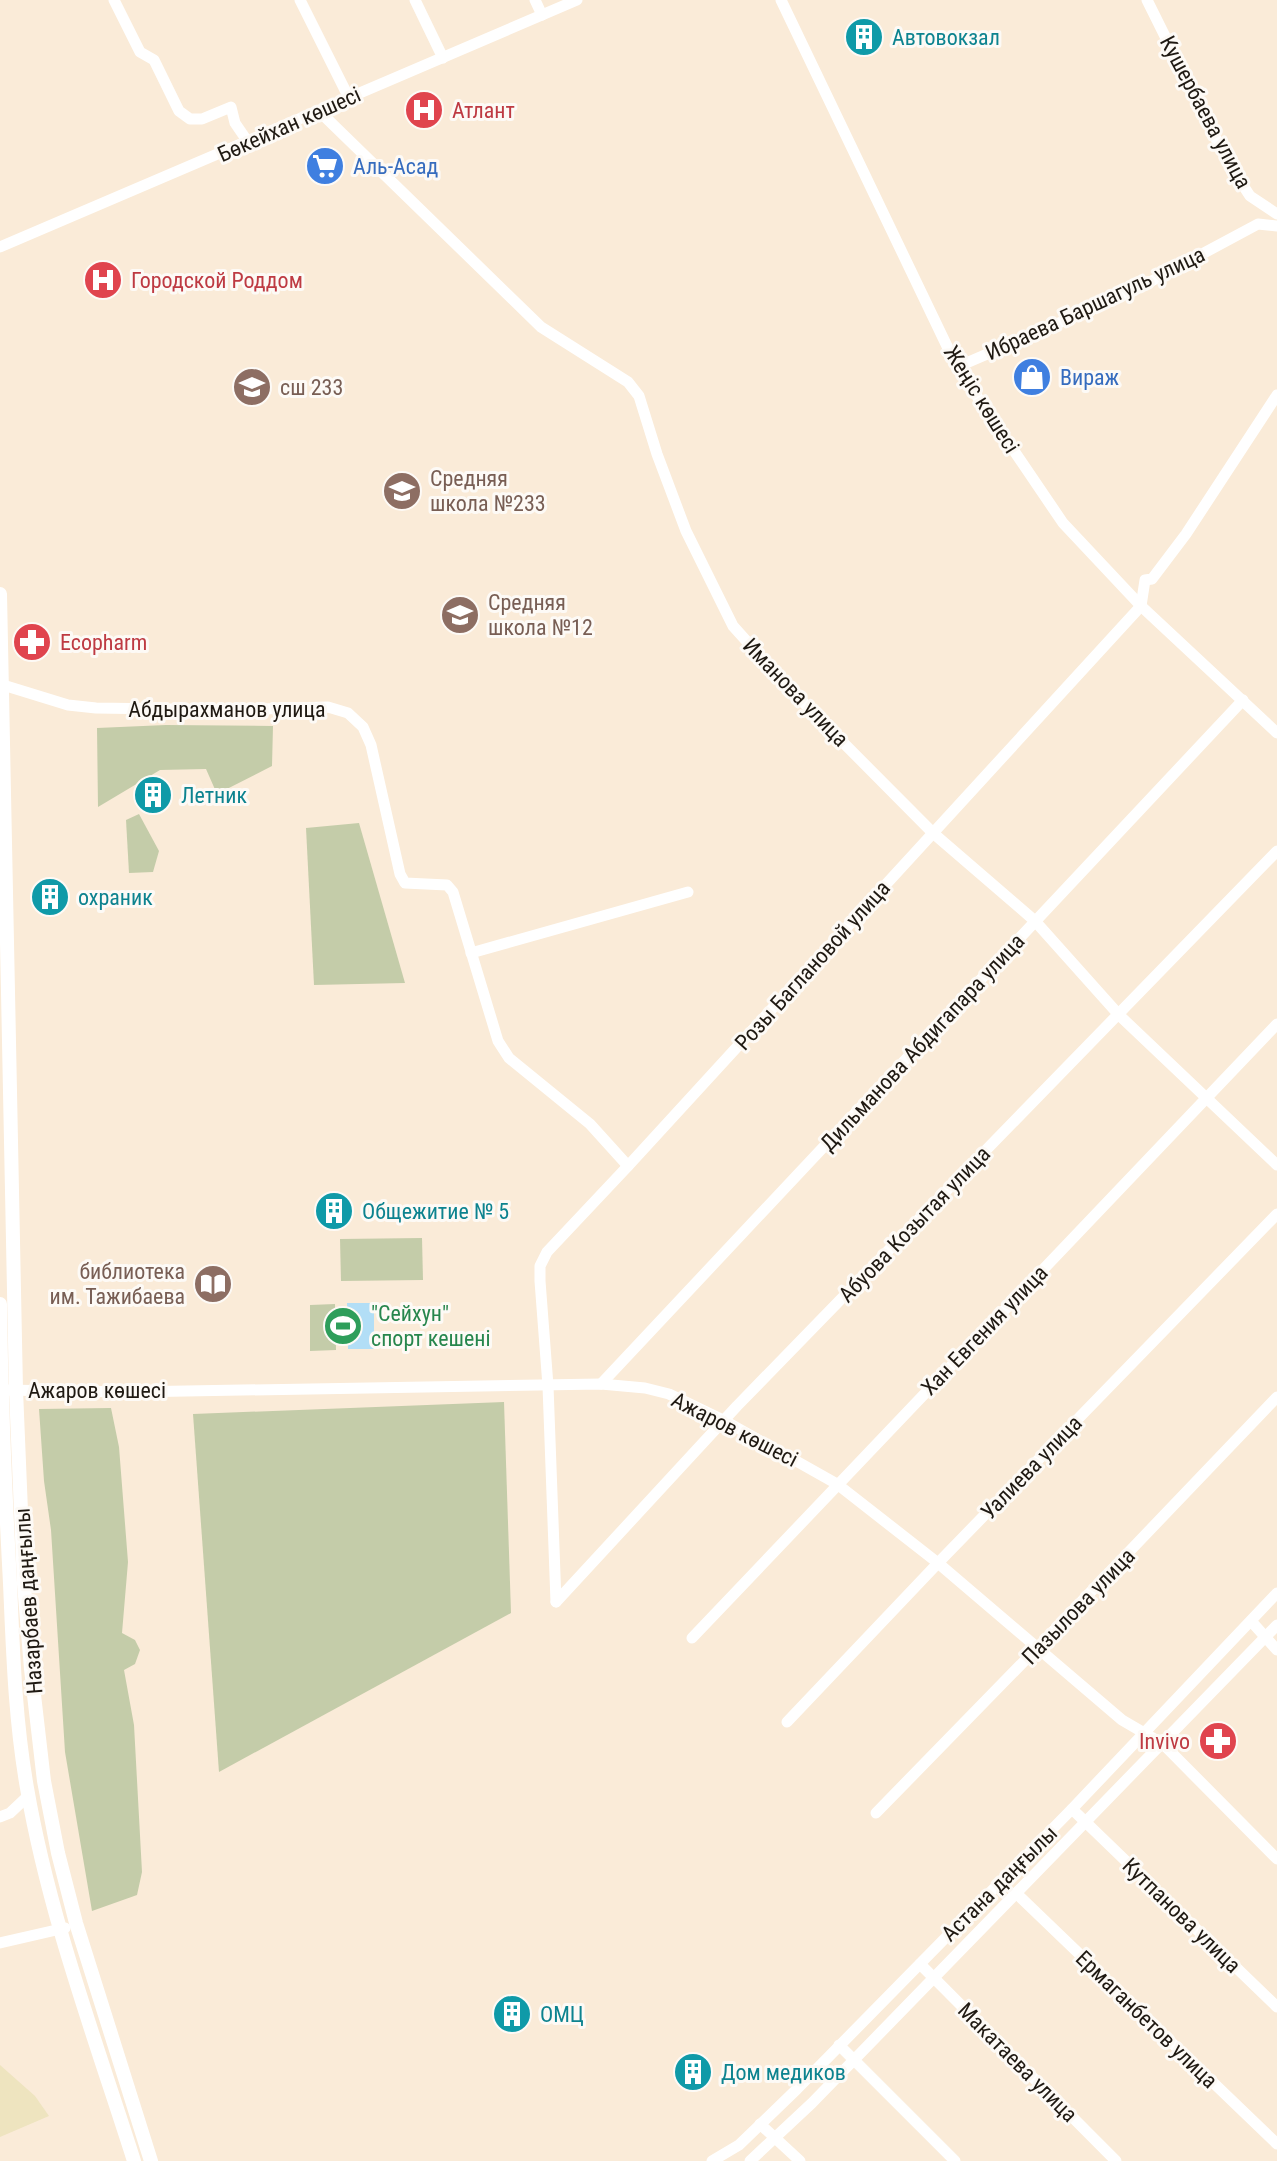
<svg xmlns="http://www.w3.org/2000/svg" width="1277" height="2161" font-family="'Roboto Condensed',sans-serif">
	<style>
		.green { fill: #c4cca9 }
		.sand { fill: #eee4bf }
		.water { fill: #b2def6 }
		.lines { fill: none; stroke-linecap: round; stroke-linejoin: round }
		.minor { stroke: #fff; stroke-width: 11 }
		.major { stroke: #fff; stroke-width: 14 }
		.labels { text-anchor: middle; stroke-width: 6; stroke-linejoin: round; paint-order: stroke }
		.culture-label { font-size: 22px; fill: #0d838f; stroke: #fdfaf6; text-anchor: start }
		.health-label { font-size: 22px; fill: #be3a42; stroke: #fdfaf6; text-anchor: start }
		.street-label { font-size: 22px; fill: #1f1912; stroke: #fdfaf6 }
		.shop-label { font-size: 22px; fill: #366cbe; stroke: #fdfaf6; text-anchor: start }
		.education-label { font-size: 22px; fill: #785e54; stroke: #fdfaf6; text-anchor: start }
		.leisure-label { font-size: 22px; fill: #27864d; stroke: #fdfaf6; text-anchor: start }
	</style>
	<rect width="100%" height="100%" fill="#faebd8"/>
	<g class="green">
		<polygon points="166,725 273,726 272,766 217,794 206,769 160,770 98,807 97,728"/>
		<polygon points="139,814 159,851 153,872 129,873 126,820"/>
		<polygon points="359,823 405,983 314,985 306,828"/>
		<polygon points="422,1238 423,1280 341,1281 340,1239"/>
		<polygon points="335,1304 336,1350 310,1351 310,1305"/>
		<polygon points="504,1402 511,1613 219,1772 193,1414"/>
		<polygon points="111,1408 119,1447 128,1562 122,1633 135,1640 140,1650 135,1664 124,1670 134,1725 142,1872 137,1895 92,1911 65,1752 51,1530 44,1481 39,1409"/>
	</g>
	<polygon class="sand" points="0,2065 35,2096 49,2116 0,2137"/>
	<polygon class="water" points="347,1303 374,1303 374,1349 348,1349"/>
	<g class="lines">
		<g class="minor">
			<polyline points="114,0 140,52 154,60 179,111 190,119 202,119 231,107 235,123 248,142"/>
			<polyline points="300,0 349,98"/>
			<polyline points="415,0 443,58"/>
			<polyline points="535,0 542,15"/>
			<polyline points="781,0 957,367 1063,523 1141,606 1277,733"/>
			<polyline points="1147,0 1227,161 1250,196 1277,214"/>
			<polyline points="319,111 541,327 628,382 639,396 657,454 686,531 733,626 785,684 933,833 1035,921 1119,1015 1277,1165"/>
			<polyline points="0,247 577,0"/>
			<polyline points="957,367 1133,291 1258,224 1277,226"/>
			<polyline points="3,685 68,705 96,708 230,710 328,707 348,713 363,727 371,745 400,874 405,883 447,885 453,892 498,1041 509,1058 590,1124 628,1166"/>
			<polyline points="471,953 688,892"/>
			<polyline points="601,1384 1243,700"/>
			<polyline points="1,1390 130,1392 601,1384 645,1388 669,1394 725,1421 837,1484 938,1563 1122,1720 1163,1744 1277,1859"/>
			<polyline points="556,1602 548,1386 540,1281 540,1266 547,1252 628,1166 1141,606 1145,580 1152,579 1186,534 1277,395"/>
			<polyline points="556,1602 737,1406 1277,851"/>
			<polyline points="1251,1621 1277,1650"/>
			<polyline points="692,1638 1277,1024"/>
			<polyline points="787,1722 938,1563 1277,1214"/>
			<polyline points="1072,1809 1277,2007"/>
			<polyline points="876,1813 1038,1647 1277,1397"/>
			<polyline points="0,1817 10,1813 28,1796"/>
			<polyline points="1017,1894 1277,2144"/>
			<polyline points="0,1943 65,1928"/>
			<polyline points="920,1964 1116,2161"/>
			<polyline points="839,2045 955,2161"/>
			<polyline points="760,2124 800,2161"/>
			<polyline points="712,2161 739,2145 797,2089 1072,1809 1277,1593"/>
			<polyline points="750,2161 812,2103 1277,1625"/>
		</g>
		<g class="major">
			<polyline points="0,594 16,1390 24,1584 31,1669 44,1781 58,1853 76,1923 151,2161"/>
			<path d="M0,1304c1,93 5,186 10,279 3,69 5,137 17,205 22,128 68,250 107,373"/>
		</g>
	</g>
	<defs>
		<g id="building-disc" transform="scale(2)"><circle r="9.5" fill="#0f9aa8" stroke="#fdfaf6"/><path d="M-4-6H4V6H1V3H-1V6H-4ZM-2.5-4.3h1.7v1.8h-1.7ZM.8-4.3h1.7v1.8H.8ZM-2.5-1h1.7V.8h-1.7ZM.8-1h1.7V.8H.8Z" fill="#fff"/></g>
		<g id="hospital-disc" transform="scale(2)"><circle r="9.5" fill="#e0444e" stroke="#fdfaf6"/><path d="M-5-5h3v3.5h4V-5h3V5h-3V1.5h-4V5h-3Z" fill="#fff"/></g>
		<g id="supermarket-disc" transform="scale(2)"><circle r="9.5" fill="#3f7fe0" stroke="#fdfaf6"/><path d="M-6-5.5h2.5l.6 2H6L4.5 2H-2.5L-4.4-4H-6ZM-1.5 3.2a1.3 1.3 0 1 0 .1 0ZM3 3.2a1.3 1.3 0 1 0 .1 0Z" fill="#fff"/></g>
		<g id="shop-disc" transform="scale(2)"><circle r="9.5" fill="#3f7fe0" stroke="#fdfaf6"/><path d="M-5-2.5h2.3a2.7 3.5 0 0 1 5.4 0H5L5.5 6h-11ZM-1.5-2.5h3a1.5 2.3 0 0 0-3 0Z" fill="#fff"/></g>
		<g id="school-disc" transform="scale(2)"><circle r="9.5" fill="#8d6e63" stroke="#fdfaf6"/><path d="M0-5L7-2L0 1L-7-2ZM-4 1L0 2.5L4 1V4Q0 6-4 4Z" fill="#fff"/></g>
		<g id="pharmacy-disc" transform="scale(2)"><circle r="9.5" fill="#e0444e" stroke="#fdfaf6"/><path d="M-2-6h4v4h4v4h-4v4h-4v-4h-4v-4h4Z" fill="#fff"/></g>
		<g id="library-disc" transform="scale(2)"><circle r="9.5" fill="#8d6e63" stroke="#fdfaf6"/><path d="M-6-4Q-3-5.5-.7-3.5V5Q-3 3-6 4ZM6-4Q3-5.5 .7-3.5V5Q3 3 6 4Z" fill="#fff"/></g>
		<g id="stadium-disc" transform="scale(2)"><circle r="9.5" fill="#2e9e5b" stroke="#fdfaf6"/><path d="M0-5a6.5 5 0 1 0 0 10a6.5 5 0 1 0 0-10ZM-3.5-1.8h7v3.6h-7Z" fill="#fff"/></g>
	</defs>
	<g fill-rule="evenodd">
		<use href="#building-disc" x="864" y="37"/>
		<use href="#hospital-disc" x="424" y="110"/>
		<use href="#supermarket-disc" x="325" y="166"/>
		<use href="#hospital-disc" x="103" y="280"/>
		<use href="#shop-disc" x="1032" y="377"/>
		<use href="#school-disc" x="252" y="387"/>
		<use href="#school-disc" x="402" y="491"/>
		<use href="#school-disc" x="460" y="615"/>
		<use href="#pharmacy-disc" x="32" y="642"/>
		<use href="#building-disc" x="153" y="795"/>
		<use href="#building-disc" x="50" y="897"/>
		<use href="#building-disc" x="334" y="1211"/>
		<use href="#library-disc" x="213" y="1284"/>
		<use href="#stadium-disc" x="343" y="1326"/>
		<use href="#pharmacy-disc" x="1218" y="1741"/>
		<use href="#building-disc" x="512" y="2014"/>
		<use href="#building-disc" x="693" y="2072"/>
	</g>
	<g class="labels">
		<g class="culture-label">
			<text x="892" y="45">Автовокзал</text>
			<text x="181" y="803">Летник</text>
			<text x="78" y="905">охраник</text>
			<text x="362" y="1219">Общежитие № 5</text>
			<text x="540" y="2022">ОМЦ</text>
			<text x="721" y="2080">Дом медиков</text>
		</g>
		<g class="health-label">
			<text x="452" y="118">Атлант</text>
			<text x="131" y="288">Городской Роддом</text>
			<text x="60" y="650">Ecopharm</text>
			<text x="1190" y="1749" text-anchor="end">Invivo</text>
		</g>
		<g class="street-label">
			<text transform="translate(1206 112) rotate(62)" y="8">Кушербаева улица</text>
			<text transform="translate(289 124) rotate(-24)" y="8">Бөкейхан көшесі</text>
			<text transform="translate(1095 303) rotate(-25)" y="8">Ибраева Баршагуль улица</text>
			<text transform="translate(982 399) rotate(58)" y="8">Жеңіс көшесі</text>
			<text transform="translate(796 692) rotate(46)" y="8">Иманова улица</text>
			<text x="227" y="717">Абдырахманов улица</text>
			<text transform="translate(812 965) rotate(-48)" y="8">Розы Баглановой улица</text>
			<text transform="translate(922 1042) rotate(-47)" y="8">Дильманова Абдигапара улица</text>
			<text transform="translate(914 1224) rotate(-46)" y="8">Абуова Козытая улица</text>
			<text transform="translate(984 1330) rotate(-46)" y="8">Хан Евгения улица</text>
			<text x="97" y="1398">Ажаров көшесі</text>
			<text transform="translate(735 1429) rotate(27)" y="8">Ажаров көшесі</text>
			<text transform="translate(1031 1467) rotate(-46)" y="8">Уалиева улица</text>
			<text transform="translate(28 1601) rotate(-94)" y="8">Назарбаев даңғылы</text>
			<text transform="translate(1078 1606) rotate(-46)" y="8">Пазылова улица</text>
			<text transform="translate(999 1883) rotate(-45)" y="8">Астана даңғылы</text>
			<text transform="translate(1182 1915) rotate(44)" y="8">Кутпанова улица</text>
			<text transform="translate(1147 2019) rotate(44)" y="8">Ермаганбетов улица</text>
			<text transform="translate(1018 2062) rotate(45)" y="8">Макатаева улица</text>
		</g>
		<g class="shop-label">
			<text x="353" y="174">Аль-Асад</text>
			<text x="1060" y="385">Вираж</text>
		</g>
		<g class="education-label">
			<text x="280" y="395">сш 233</text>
			<text x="430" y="486">Средняя<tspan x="430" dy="25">школа №233</tspan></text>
			<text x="488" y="610">Средняя<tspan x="488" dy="25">школа №12</tspan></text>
			<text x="185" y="1279" text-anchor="end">библиотека<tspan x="185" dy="25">им. Тажибаева</tspan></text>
		</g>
		<g class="leisure-label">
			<text x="371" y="1321">"Сейхун"<tspan x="371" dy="25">спорт кешені</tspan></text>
		</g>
	</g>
</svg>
